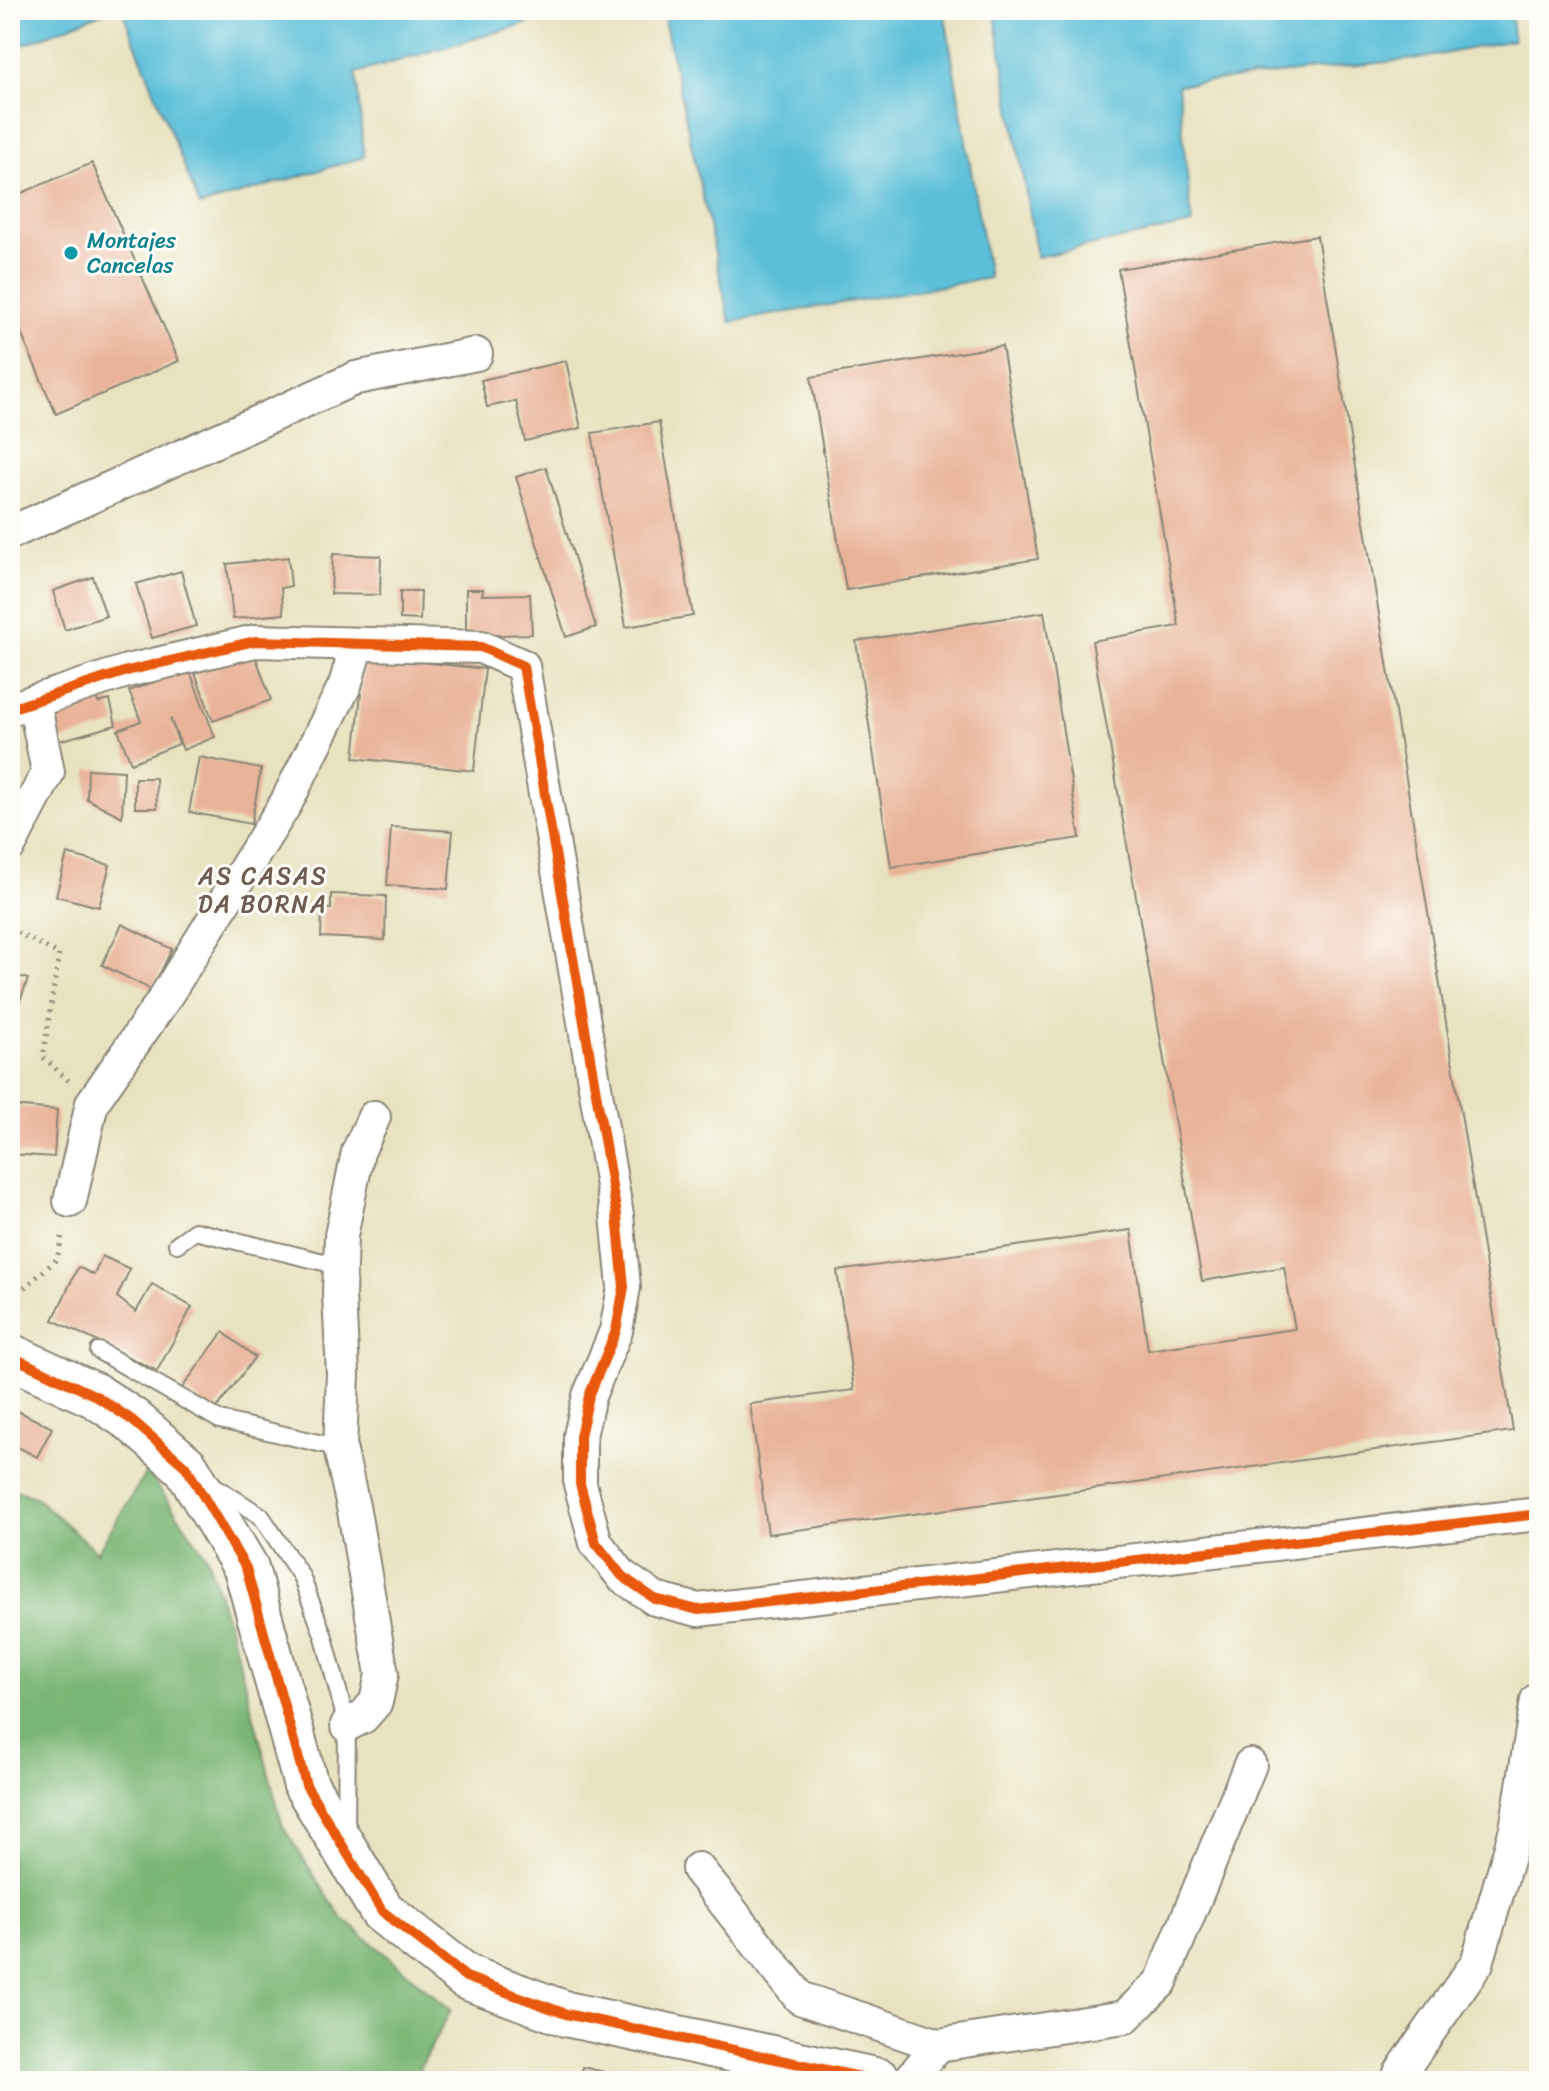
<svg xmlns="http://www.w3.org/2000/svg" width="1549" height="2091" font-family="Sriracha,sans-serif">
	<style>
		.forest { fill: #7ab674; stroke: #527050; stroke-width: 2 }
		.water { fill: #5bbfd9; stroke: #437582; stroke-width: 2 }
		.building { fill: #e9b399 }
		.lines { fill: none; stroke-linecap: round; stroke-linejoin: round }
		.lane-casing { stroke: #8a8676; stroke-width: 20 }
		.street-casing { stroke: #8a8676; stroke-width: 36 }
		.primary-casing { stroke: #8a8676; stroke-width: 48 }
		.path { stroke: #8a8676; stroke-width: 5; stroke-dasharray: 2 6; stroke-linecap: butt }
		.lane { stroke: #fff; stroke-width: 16 }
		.street { stroke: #fff; stroke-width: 32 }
		.primary { stroke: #fff; stroke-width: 44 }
		.cycleway-casing { stroke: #fdfcf7; stroke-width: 15 }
		.cycleway { stroke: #e8590c; stroke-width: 10 }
		.culture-dot { fill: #0f9aa8; stroke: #fdfcf7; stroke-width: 3 }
		.labels { text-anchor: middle; stroke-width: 6; stroke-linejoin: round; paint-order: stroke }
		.culture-label { font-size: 22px; fill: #0d838f; stroke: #fdfcf7; text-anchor: start }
		.neighbourhood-label { font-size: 24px; letter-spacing: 2px; fill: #6e5b52; stroke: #fdfcf7 }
	</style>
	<rect width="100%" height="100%" fill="#fdfcf7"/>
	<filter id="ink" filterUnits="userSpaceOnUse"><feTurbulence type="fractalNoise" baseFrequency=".0125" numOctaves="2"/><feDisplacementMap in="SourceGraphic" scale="16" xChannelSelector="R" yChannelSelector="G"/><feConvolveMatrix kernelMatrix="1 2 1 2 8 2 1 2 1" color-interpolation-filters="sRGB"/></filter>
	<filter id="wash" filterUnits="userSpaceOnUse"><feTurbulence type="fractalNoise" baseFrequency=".006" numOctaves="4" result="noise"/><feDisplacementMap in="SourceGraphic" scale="32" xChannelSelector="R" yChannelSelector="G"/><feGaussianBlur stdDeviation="1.8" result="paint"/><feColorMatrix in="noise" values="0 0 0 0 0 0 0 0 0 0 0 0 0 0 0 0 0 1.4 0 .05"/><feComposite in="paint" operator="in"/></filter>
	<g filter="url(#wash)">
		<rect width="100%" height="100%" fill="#e8e2c0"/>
		<polygon class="forest" points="147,1471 207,1557 235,1646 283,1827 341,1917 451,2010 412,2081 10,2081 10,1488 35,1497 97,1552"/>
		<g class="water">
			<polygon points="10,10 109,10 10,50"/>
			<polygon points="122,10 573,10 356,73 364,157 200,206"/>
			<polygon points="662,10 944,10 989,278 730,322"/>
			<polygon points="994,10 1511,10 1513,40 1423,58 1178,85 1192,224 1037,257"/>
		</g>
		<g id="blocks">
			<g class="building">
				<polygon points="92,163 179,361 56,414 10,308 10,198"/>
				<polygon points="1317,236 1513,1431 768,1534 750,1404 854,1390 837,1271 1131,1230 1148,1350 1295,1329 1284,1267 1202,1281 1092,641 1179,626 1118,269"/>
				<polygon points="1002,346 1038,559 846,590 811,377"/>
				<polygon points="566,361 581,428 525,441 516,401 487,407 481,380"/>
				<polygon points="659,422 693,616 626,627 592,433"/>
				<polygon points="546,467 596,627 566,637 516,477"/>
				<polygon points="333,554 381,556 380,595 331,594"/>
				<polygon points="288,557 291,586 281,588 284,614 233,619 227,564"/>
				<polygon points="181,571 196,626 152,638 136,584"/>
				<polygon points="93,577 106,616 65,630 53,591"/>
				<polygon points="466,589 483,589 482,595 530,594 532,634 466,636"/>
				<polygon points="400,591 421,591 420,620 400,619"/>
				<polygon points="1044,612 1080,838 891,867 856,641"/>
				<polygon points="253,649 271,700 213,721 194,670"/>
				<polygon points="365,656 485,669 474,771 354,758"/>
				<polygon points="189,669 215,737 183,750 170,718 179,744 131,763 118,730 141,721 129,691"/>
				<polygon points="94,690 98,703 110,700 116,725 55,742 44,704"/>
				<polygon points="199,757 261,769 251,824 189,812"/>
				<polygon points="88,769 124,771 122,817 87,799"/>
				<polygon points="135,778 156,778 157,808 135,808"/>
				<polygon points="391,827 453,831 448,889 387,885"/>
				<polygon points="67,854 110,865 99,907 56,896"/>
				<polygon points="331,894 386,896 385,940 321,937 322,908 331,909"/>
				<polygon points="122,924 172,949 152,990 102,965"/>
				<polygon points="10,973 28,979 10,1028"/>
				<polygon points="10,1106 57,1110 54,1157 10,1154"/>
				<polygon points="102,1256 130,1269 117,1297 136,1312 152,1284 192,1307 157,1371 53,1320 78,1267 94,1275"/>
				<polygon points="223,1332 255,1357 214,1412 182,1388"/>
				<polygon points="10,1407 52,1428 37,1457 10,1443"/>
				<polygon points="583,2067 604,2072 602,2081 580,2081"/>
			</g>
		</g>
	</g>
	<g filter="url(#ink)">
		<use href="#blocks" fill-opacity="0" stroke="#8a8676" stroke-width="2"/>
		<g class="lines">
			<g class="lane-casing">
				<g id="lane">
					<polyline points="177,1244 195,1231 340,1266"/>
					<polyline points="99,1351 220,1420 340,1448"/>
					<polyline points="211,1484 261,1516 301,1576 324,1637 347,1725 346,1831"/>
				</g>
			</g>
			<g class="street-casing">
				<g id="street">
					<polyline points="10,533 356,378 476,354"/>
					<polyline points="10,709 127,671 255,641 481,647 523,666 617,1215 624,1287 616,1331 589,1396 580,1436 580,1484 596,1543 622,1576 655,1599 698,1610 1539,1514"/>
					<polyline points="10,845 48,772 34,701"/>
					<polyline points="70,1201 92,1103 164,999 286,803 345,685 357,644"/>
					<polyline points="347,1725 363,1717 376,1702 382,1674 354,1511 340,1448 343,1374 339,1295 341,1236 358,1152 374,1117"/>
					<polyline points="698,1869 800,1998 938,2045"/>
					<polyline points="909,2081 938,2045 1125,2017 1161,1982 1250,1765"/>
					<polyline points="1398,2081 1400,2073 1477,1963 1516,1829 1537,1700"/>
				</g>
			</g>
			<g class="primary-casing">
				<polyline id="primary" points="10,1356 96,1396 132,1420 186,1467 246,1568 306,1785 382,1911 466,1977 566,2014 879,2081"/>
			</g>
			<g class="path">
				<polyline points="10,929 59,954 43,1057 70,1082"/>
				<polyline points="10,1288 21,1291 57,1259 63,1232"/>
			</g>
			<use href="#lane" class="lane"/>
			<use href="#street" class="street"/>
			<use href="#primary" class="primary"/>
			<g class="cycleway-casing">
				<g id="cycleway">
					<polyline points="10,709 127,671 255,641 481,647 523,666 617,1215 624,1287 616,1331 589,1396 580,1436 580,1484 596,1543 622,1576 655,1599 698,1610 1539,1514"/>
					<polyline points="10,1356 96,1396 132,1420 186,1467 246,1568 306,1785 382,1911 466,1977 566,2014 879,2081"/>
				</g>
			</g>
			<use href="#cycleway" class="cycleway"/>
		</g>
	</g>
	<circle class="culture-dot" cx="71" cy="253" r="8"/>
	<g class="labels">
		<g class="culture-label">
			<text x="87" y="248">Montajes<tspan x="87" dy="25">Cancelas</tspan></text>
		</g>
		<g class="neighbourhood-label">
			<text x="263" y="884">AS CASAS<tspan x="263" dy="28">DA BORNA</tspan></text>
		</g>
	</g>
	<rect width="1549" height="2091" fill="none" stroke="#fdfcf7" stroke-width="40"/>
</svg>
